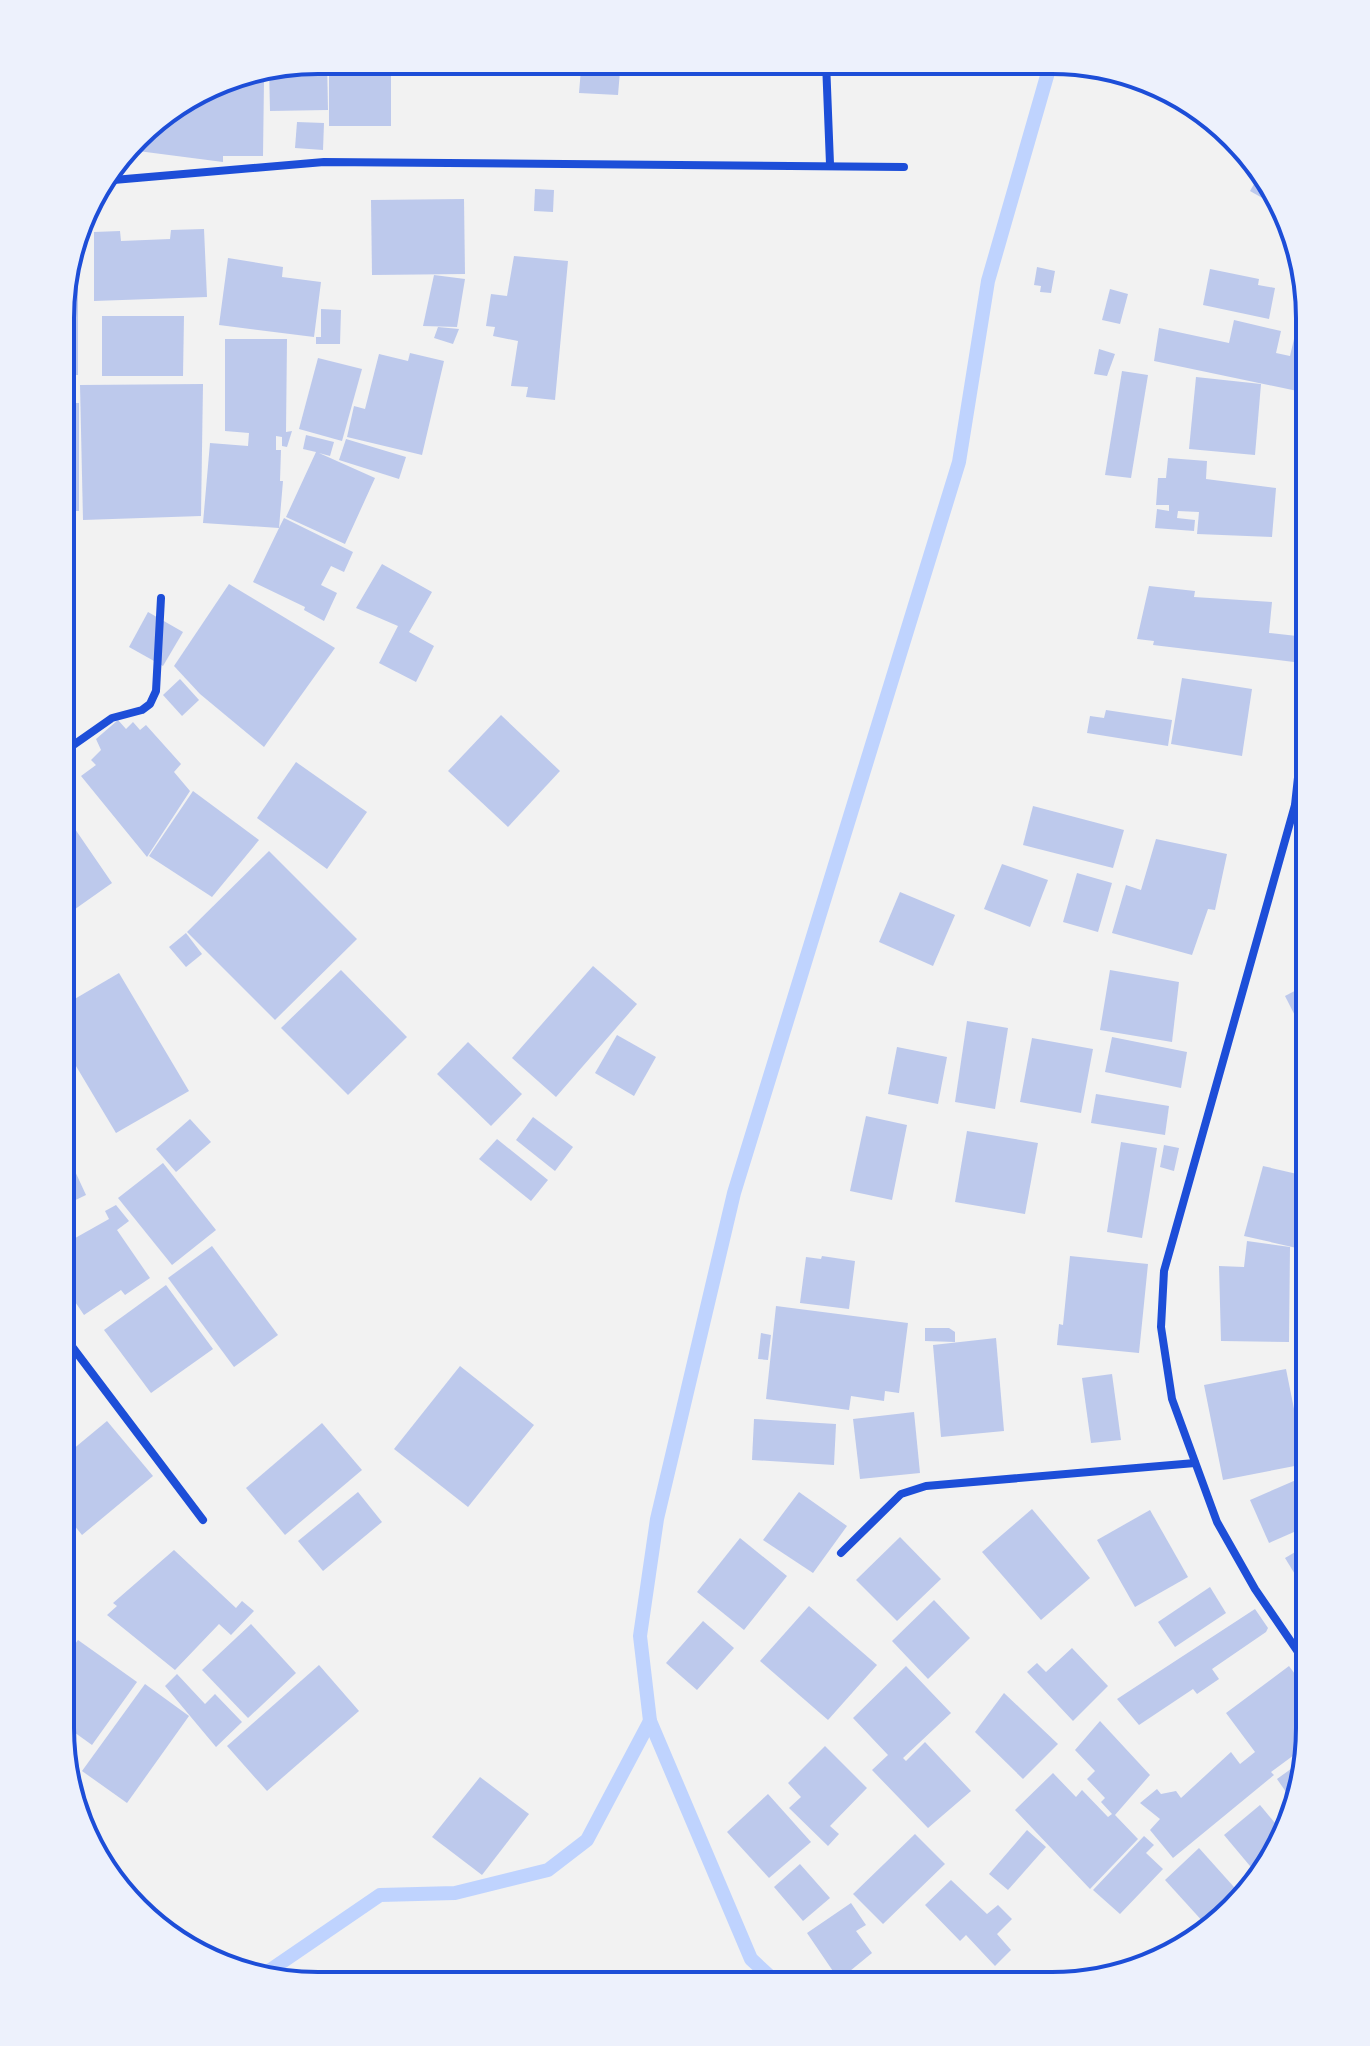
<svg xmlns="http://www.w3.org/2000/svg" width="1370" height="2046" font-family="'Public Sans',sans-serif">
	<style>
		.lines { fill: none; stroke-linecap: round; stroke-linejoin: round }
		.stream { stroke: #bfd3fe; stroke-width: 14 }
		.building { fill: #bdc9ec }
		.minor { stroke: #1d4ed8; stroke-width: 8 }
		.rim { fill: none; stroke: #1d4ed8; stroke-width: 4 }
	</style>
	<rect width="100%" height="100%" fill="#f2f2f2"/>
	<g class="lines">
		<g class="stream">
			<polyline points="263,1975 380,1895 455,1893 548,1870 587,1840 650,1721"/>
			<polyline points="779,1985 751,1959 650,1721 640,1636 657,1519 734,1193 959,462 988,281 1051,62"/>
		</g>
	</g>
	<g class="building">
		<polygon points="327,60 328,110 270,111 269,68"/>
		<rect x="329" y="60" width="62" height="66"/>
		<polygon points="413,60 436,60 435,68 413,70"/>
		<polygon points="581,69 620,71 618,95 579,93"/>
		<polygon points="231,76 264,80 263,156 223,156 223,162 138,151 140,133 148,124"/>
		<polygon points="297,122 324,123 323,150 295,148"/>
		<polygon points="1258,177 1282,209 1250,191"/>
		<polygon points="535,189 554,190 553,212 534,211"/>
		<polygon points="464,199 465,274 372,275 371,200"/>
		<polygon points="204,229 207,297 94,301 94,232 120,231 121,241 170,239 171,230"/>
		<polygon points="514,256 568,261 555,400 526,397 528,387 511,386 518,341 493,336 495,327 486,326 491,294 507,296"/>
		<polygon points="228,258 283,267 282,277 321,282 314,337 219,325"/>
		<polygon points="1037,267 1055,271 1051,293 1040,292 1041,286 1034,285"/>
		<polygon points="1210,269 1259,279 1258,285 1275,288 1269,319 1203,305"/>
		<polygon points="78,275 78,375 62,375 62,284 65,276"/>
		<polygon points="434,275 465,279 457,327 423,326"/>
		<polygon points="1110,289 1128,294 1120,324 1102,320"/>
		<polygon points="321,309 341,310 340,344 316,344 316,337 321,337"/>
		<polygon points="102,316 184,316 183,376 102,376"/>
		<polygon points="1234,320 1281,331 1276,353 1290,356 1294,339 1310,342 1307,393 1154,361 1159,328 1229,343"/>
		<polygon points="438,327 459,329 453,344 434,338"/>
		<polygon points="225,339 287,339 286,432 292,431 287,447 282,446 282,437 276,436 276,450 281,450 280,481 283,481 279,528 284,518 353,552 344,572 331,566 321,585 337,593 324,621 304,610 305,607 253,582 279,528 203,523 210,443 248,446 249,433 225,431"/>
		<polygon points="1099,349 1115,354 1107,376 1094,374"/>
		<polygon points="410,353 444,361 422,455 347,437 354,406 365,409 379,354 408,361"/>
		<polygon points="318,358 362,369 342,441 299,429"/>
		<polygon points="1122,371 1148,375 1131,478 1105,475"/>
		<polygon points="1196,377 1261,384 1255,455 1189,449"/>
		<polygon points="203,384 201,516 83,520 80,385"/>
		<rect x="62" y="403" width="17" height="108"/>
		<polygon points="306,435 334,442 330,456 319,453 375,478 345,544 286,517 316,452 303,449"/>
		<polygon points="346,439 406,457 399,479 339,460"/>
		<polygon points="1168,458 1207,461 1206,479 1276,488 1272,537 1197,534 1199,512 1178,511 1177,518 1195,520 1194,531 1155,528 1157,509 1169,511 1169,505 1156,505 1158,478 1166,478"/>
		<polygon points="382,564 432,592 409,632 434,646 416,682 379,663 398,626 356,608"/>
		<polygon points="229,584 335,648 264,747 200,694 174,666"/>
		<polygon points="1149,586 1195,591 1194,597 1272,602 1269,633 1297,636 1294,662 1153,645 1154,641 1137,639"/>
		<polygon points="148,612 183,632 163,666 129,647"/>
		<polygon points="1182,678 1252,689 1242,756 1171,744"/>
		<polygon points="180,679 199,700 182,716 163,695"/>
		<polygon points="1106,710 1172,720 1168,746 1087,733 1090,716 1104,718"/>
		<polygon points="501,715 560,771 508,827 448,771"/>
		<polygon points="118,720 126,729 133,722 140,730 146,725 181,764 174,772 190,791 147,857 81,776 96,765 91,760 101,750 96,739"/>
		<polygon points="296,762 367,812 327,869 257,818"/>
		<polygon points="193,791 259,840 212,897 149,856"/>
		<polygon points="1033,806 1124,830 1113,868 1023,845"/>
		<polygon points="61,822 69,833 75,829 112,883 61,919"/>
		<polygon points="1156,839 1227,854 1215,910 1208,909 1192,955 1112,933 1126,885 1141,890"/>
		<polygon points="269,851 357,939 275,1020 187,932"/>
		<polygon points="1002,864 1048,880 1030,927 984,909"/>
		<polygon points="1077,873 1112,883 1098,932 1063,922"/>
		<polygon points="900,892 955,915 933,966 879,942"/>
		<polygon points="186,933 202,954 186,967 169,947"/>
		<polygon points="593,966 637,1004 556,1097 512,1058"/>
		<polygon points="341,970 407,1037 348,1095 281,1028"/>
		<polygon points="1110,970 1179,982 1172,1042 1100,1030"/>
		<polygon points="119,973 189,1091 116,1133 61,1041 61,1007"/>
		<polygon points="1310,983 1310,1045 1285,996"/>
		<polygon points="967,1021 1008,1028 995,1109 955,1102"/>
		<polygon points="617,1035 656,1057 634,1096 595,1073"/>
		<polygon points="1112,1037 1187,1052 1181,1088 1105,1072"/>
		<polygon points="1032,1038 1093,1049 1081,1113 1020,1102"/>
		<polygon points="468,1042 522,1094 491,1126 437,1074"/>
		<polygon points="897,1047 947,1057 938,1104 888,1094"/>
		<polygon points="1096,1094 1169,1106 1165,1135 1091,1123"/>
		<polygon points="866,1116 907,1125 892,1200 850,1191"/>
		<polygon points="533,1117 573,1147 555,1171 516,1140"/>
		<polygon points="190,1119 211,1142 176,1172 156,1149"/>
		<polygon points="967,1131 1038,1143 1025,1214 955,1202"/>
		<polygon points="497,1139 548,1180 531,1201 479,1159"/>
		<polygon points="61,1141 86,1195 61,1207"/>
		<polygon points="1121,1142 1157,1148 1142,1238 1107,1232"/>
		<polygon points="1164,1145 1179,1148 1174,1171 1160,1167"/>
		<polygon points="163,1163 216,1230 172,1265 118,1198"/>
		<polygon points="1263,1166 1310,1177 1310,1251 1244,1236"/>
		<polygon points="116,1205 129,1221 117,1230 150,1278 125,1295 121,1290 84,1315 61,1281 61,1246 109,1219 105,1211"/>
		<polygon points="1247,1241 1290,1247 1289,1342 1221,1341 1219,1266 1244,1267"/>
		<polygon points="212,1246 278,1335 234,1367 168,1278"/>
		<polygon points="822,1256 855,1261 849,1309 800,1303 806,1257 821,1259"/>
		<polygon points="1070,1256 1148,1264 1139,1353 1057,1345 1059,1324 1063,1325"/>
		<polygon points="166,1285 213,1349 151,1393 104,1330"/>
		<polygon points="776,1306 908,1323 899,1393 885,1391 884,1401 851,1396 849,1410 766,1399"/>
		<polygon points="925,1328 949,1328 955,1332 955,1342 925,1341"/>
		<polygon points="761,1333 771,1335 768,1360 758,1359"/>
		<polygon points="996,1338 1004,1431 941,1437 933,1345"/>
		<polygon points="460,1366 534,1425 468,1507 394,1449"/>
		<polygon points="1286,1369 1305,1464 1223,1480 1204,1385"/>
		<polygon points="1112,1374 1121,1440 1091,1443 1082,1378"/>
		<polygon points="914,1412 920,1473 860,1479 853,1419"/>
		<polygon points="754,1419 836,1424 834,1465 752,1460"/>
		<polygon points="107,1421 153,1476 82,1535 60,1508 60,1460"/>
		<polygon points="322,1423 362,1470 285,1535 246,1488"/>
		<polygon points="1310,1474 1310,1525 1269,1543 1250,1500"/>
		<polygon points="358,1492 382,1522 323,1571 298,1541"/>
		<polygon points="799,1492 847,1526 813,1573 763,1540"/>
		<polygon points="1032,1509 1090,1578 1041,1620 982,1552"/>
		<polygon points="1150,1510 1188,1577 1135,1607 1097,1540"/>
		<polygon points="900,1537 941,1579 897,1621 856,1580"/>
		<polygon points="740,1538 787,1576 744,1630 697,1592"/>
		<polygon points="1309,1544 1309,1597 1285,1558"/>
		<polygon points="174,1550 236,1608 242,1601 254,1611 231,1635 219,1624 175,1670 107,1615 117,1606 113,1603"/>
		<polygon points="1210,1587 1226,1613 1175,1647 1158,1622"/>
		<polygon points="934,1600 970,1638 928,1679 892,1641"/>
		<polygon points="809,1606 877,1665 828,1720 760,1661"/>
		<polygon points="1255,1609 1268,1628 1266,1632 1212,1669 1219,1679 1197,1694 1193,1689 1139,1725 1117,1699"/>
		<polygon points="703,1621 734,1648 697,1690 666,1663"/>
		<polygon points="251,1624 296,1673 248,1718 202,1670"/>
		<polygon points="78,1640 137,1682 92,1745 60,1722 60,1665"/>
		<polygon points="1072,1648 1108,1686 1073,1721 1027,1672 1037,1663 1046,1672"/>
		<polygon points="319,1665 359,1711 267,1791 227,1746"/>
		<polygon points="906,1666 951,1713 903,1758 906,1761 925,1742 971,1791 928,1828 872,1770 888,1755 853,1718"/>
		<polygon points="1289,1666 1309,1693 1309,1744 1271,1772 1274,1775 1173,1858 1150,1830 1160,1819 1140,1803 1157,1789 1161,1794 1176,1791 1181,1798 1231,1752 1240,1764 1255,1752 1226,1713"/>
		<polygon points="177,1674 205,1704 215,1694 242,1722 216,1747 165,1686"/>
		<polygon points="145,1684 189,1716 127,1803 82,1771"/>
		<polygon points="1004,1693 1058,1744 1023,1779 975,1732"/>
		<polygon points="1100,1721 1150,1775 1115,1815 1138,1839 1090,1889 1015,1810 1053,1773 1076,1797 1082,1790 1108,1817 1112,1814 1101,1802 1105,1798 1087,1779 1095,1771 1075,1750"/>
		<polygon points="825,1746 867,1788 830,1826 839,1834 828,1846 789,1808 801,1797 788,1783"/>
		<polygon points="1306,1758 1296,1803 1295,1805 1277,1779"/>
		<polygon points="480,1777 529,1814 482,1875 432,1837"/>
		<polygon points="768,1794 811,1842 769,1878 727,1832"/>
		<polygon points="1260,1805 1285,1835 1272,1859 1255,1872 1224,1835"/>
		<polygon points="1027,1830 1046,1847 1008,1890 989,1874"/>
		<polygon points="915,1834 945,1864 883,1924 853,1894"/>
		<polygon points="1144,1836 1154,1845 1146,1853 1163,1869 1120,1914 1093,1890"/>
		<polygon points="1199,1848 1242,1896 1205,1924 1165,1880"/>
		<polygon points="800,1864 830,1898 803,1921 774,1887"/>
		<polygon points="951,1880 987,1914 998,1905 1012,1919 997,1934 1011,1950 995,1966 966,1935 960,1941 925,1905"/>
		<polygon points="851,1903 866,1925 856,1931 872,1953 839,1980 807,1933"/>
	</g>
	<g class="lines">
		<g class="minor">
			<polyline points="826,62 830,164"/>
			<polyline points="102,181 324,162 904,167"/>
			<polyline points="62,753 112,718 142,710 150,704 156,691 161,598"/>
			<polyline points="1295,806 1310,871"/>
			<polyline points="61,1332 203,1520"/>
			<polyline points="841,1553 901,1494 926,1486 1195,1463"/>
			<polyline points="1309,1668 1255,1589 1217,1522 1172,1399 1161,1327 1164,1271 1295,805 1310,667"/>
		</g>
	</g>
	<path d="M0 0H1370V2046H0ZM318 74H1052A244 244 0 0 1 1296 318V1728A244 244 0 0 1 1052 1972H318A244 244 0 0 1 74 1728V318A244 244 0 0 1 318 74Z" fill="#edf1fc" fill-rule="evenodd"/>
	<path class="rim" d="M318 74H1052A244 244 0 0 1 1296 318V1728A244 244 0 0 1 1052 1972H318A244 244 0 0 1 74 1728V318A244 244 0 0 1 318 74Z"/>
</svg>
